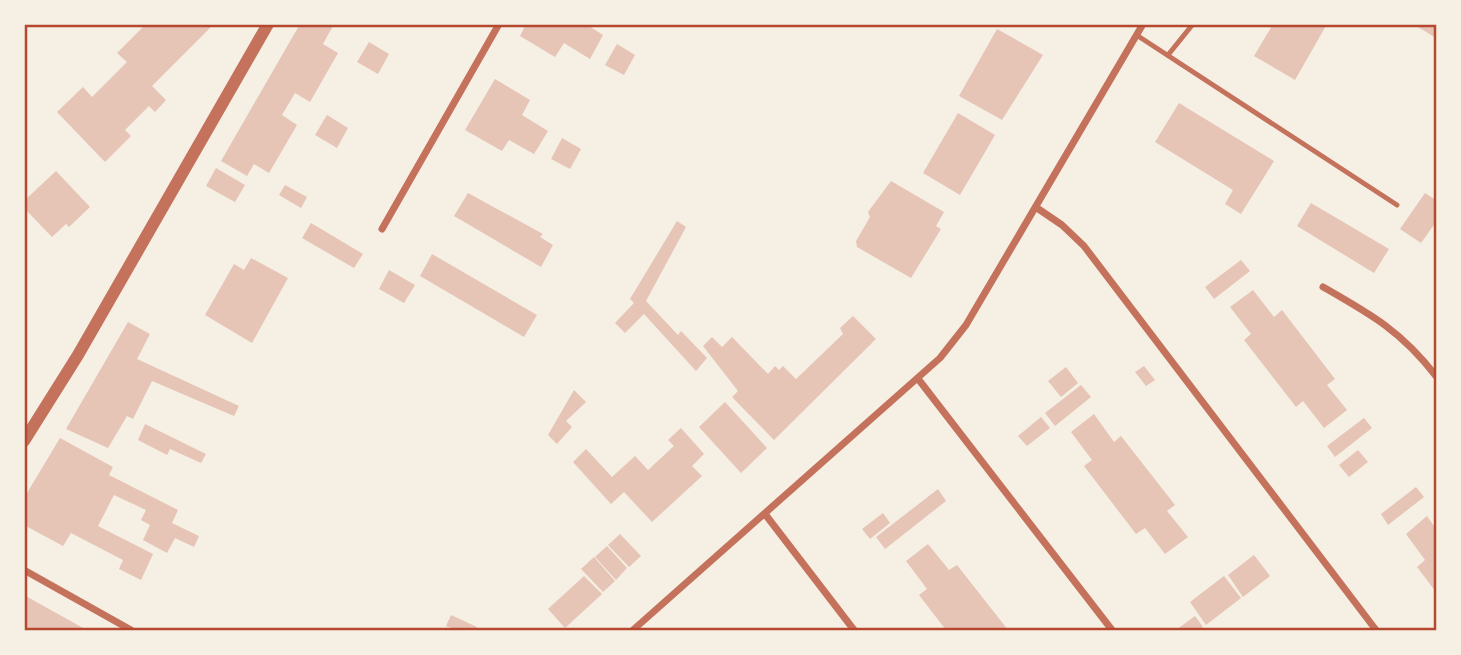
<svg xmlns="http://www.w3.org/2000/svg" width="1461" height="655" font-family="Lato,sans-serif">
	<style>
		.building { fill: #e6c5b7 }
		.lines { fill: none; stroke-linecap: round; stroke-linejoin: round }
		.service { stroke: #c5725c; stroke-width: 5 }
		.minor { stroke: #c5725c; stroke-width: 7 }
		.tertiary { stroke: #c5725c; stroke-width: 12 }
		.neatline { fill: none; stroke: #b5482f; stroke-width: 2.5 }
	</style>
	<rect width="100%" height="100%" fill="#f6efe4"/>
	<g class="building">
		<polygon points="146,24 214,24 152,86 166,100 155,112 149,106 125,130 131,136 105,162 57,112 83,87 92,97 127,62 117,53"/>
		<polygon points="300,24 334,24 323,44 338,53 310,102 295,93 282,115 297,125 269,173 254,164 247,176 221,161"/>
		<polygon points="526,24 586,24 603,35 590,59 564,43 555,57 520,36"/>
		<polygon points="1273,24 1327,24 1295,80 1254,56"/>
		<polygon points="1413,24 1436,24 1436,38"/>
		<polygon points="997,29 1043,55 1002,120 959,96"/>
		<polygon points="369,42 389,54 378,74 357,62"/>
		<polygon points="617,44 635,55 624,75 605,65"/>
		<polygon points="495,79 530,100 522,115 548,131 534,154 509,140 502,151 465,130"/>
		<polygon points="1179,103 1274,161 1241,214 1225,204 1233,190 1155,142"/>
		<polygon points="958,113 995,135 960,195 923,173"/>
		<polygon points="327,115 348,128 337,148 315,135"/>
		<polygon points="562,138 581,149 570,169 551,159"/>
		<polygon points="216,168 245,185 235,202 206,186"/>
		<polygon points="56,171 90,207 69,227 66,224 52,237 24,208 24,201"/>
		<polygon points="891,181 944,212 936,226 941,229 911,278 857,247 856,241 870,217 868,212"/>
		<polygon points="285,185 307,197 301,208 279,195"/>
		<polygon points="468,193 543,234 540,237 553,245 541,267 454,216"/>
		<polygon points="1425,193 1436,200 1436,222 1421,243 1400,229"/>
		<polygon points="1311,203 1389,249 1374,273 1297,226"/>
		<polygon points="677,221 686,227 646,301 678,335 681,331 707,358 696,371 644,314 625,333 615,323 634,303 630,299"/>
		<polygon points="311,223 363,254 354,268 302,238"/>
		<polygon points="432,254 537,315 524,337 420,276"/>
		<polygon points="251,258 288,278 252,343 205,315 234,264 244,270"/>
		<polygon points="1241,260 1250,271 1214,299 1205,287"/>
		<polygon points="389,270 415,285 404,303 379,289"/>
		<polygon points="1253,290 1274,317 1282,310 1335,379 1327,385 1347,410 1324,428 1303,401 1296,407 1244,340 1251,334 1230,307"/>
		<polygon points="853,316 876,339 774,440 732,397 738,391 703,346 712,337 722,347 732,337 768,374 775,366 779,370 783,366 796,379 843,334 840,328"/>
		<polygon points="128,322 150,334 137,359 239,406 234,416 152,381 133,419 127,416 108,448 66,429"/>
		<polygon points="1144,366 1155,380 1146,386 1135,372"/>
		<polygon points="1066,367 1078,383 1061,397 1048,381"/>
		<polygon points="1081,385 1091,397 1055,426 1045,413"/>
		<polygon points="574,390 586,402 566,421 572,427 557,444 548,435"/>
		<polygon points="725,402 767,448 741,473 699,427"/>
		<polygon points="1094,414 1114,442 1121,436 1175,505 1167,511 1188,537 1165,554 1145,528 1136,534 1084,466 1092,460 1071,432"/>
		<polygon points="1041,417 1050,428 1027,446 1018,436"/>
		<polygon points="1364,418 1372,428 1335,457 1327,446"/>
		<polygon points="145,424 206,454 201,463 170,449 167,455 138,440"/>
		<polygon points="681,428 704,454 692,466 702,476 652,522 624,492 611,504 573,462 586,449 612,477 635,456 648,470 674,446 668,440"/>
		<polygon points="60,438 113,467 109,475 178,510 172,523 199,536 194,547 175,538 167,553 143,540 150,525 141,520 146,510 114,495 98,526 153,554 141,580 119,569 123,560 71,533 63,546 24,525 24,498"/>
		<polygon points="1358,450 1368,462 1349,477 1339,465"/>
		<polygon points="1416,487 1424,497 1388,525 1381,514"/>
		<polygon points="938,489 946,501 885,549 876,537"/>
		<polygon points="883,513 890,523 870,539 862,529"/>
		<polygon points="1427,516 1436,529 1436,592 1417,567 1425,560 1406,534"/>
		<polygon points="620,534 641,556 629,567 608,545"/>
		<polygon points="928,544 949,570 957,565 1008,630 946,630 919,595 927,589 906,561"/>
		<polygon points="607,546 627,568 616,580 595,557"/>
		<polygon points="1254,555 1270,576 1243,597 1228,575"/>
		<polygon points="594,557 615,581 603,592 581,569"/>
		<polygon points="584,576 602,594 565,628 548,609"/>
		<polygon points="1224,576 1241,598 1206,625 1190,602"/>
		<polygon points="24,595 83,628 24,630"/>
		<polygon points="451,615 477,627 475,630 456,630 446,626"/>
		<polygon points="1195,616 1203,627 1199,630 1176,630"/>
	</g>
	<g class="lines">
		<g class="service">
			<polyline points="1138,36 1397,205"/>
			<polyline points="1168,55 1193,24"/>
		</g>
		<g class="minor">
			<polyline points="1037,208 1062,225 1084,246 1376,630"/>
			<polyline points="382,229 499,24"/>
			<path d="M1323,287c49,28 78,44 113,89"/>
			<polyline points="919,380 1112,630"/>
			<polyline points="765,514 854,630"/>
			<polyline points="24,570 131,630"/>
			<polyline points="633,630 940,358 966,325 1143,24"/>
		</g>
		<polyline class="tertiary" points="24,441 78,355 268,24"/>
	</g>
	<rect width="1461" height="655" fill="none" stroke="#f6efe4" stroke-width="52"/>
	<rect x="26" y="26" width="1409" height="603" class="neatline"/>
</svg>
